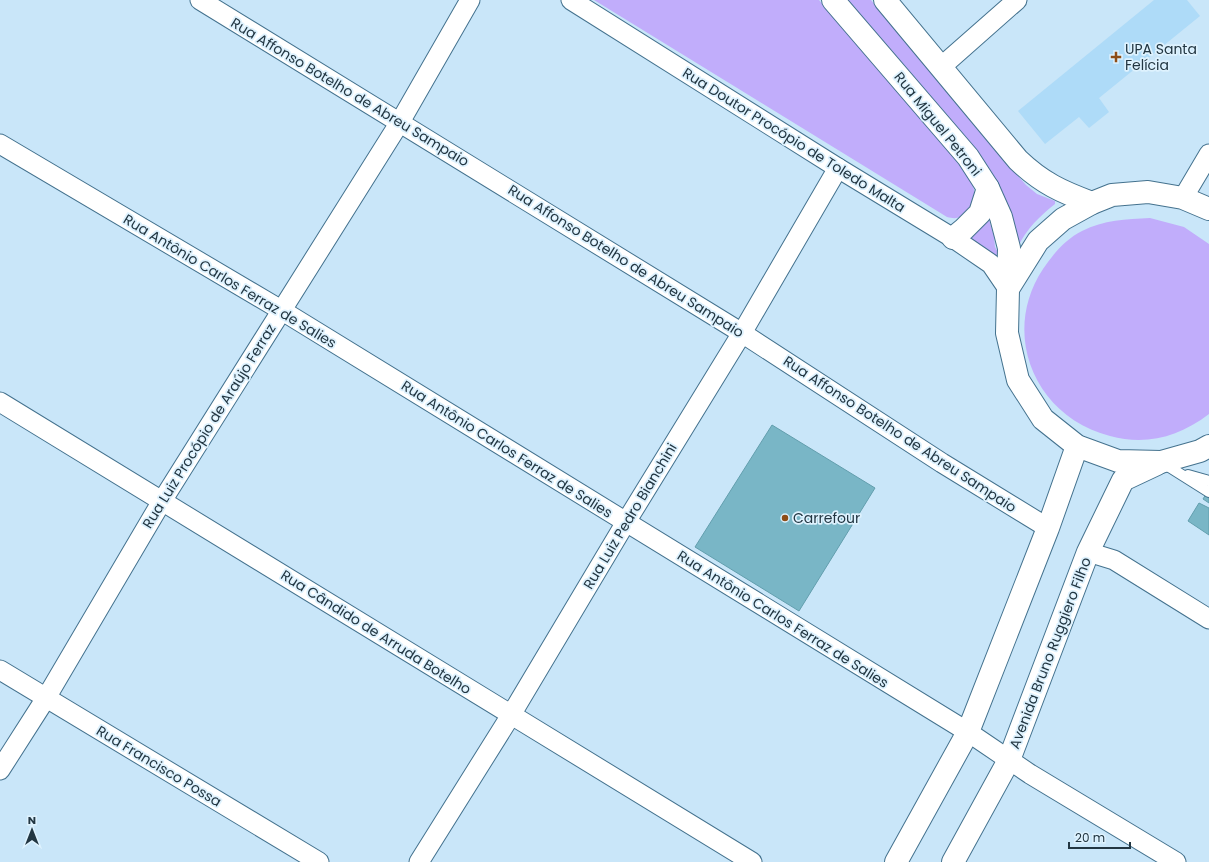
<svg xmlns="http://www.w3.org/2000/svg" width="1209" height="862" font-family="Poppins,sans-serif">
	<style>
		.built { fill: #aedbf8 }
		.green { fill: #c1adfb }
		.building { fill: #79b6c6; stroke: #629ead }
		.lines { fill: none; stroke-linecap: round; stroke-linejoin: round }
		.service-casing { stroke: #44728e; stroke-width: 12 }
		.minor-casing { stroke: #44728e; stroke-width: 21 }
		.primary-casing { stroke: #44728e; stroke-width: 24 }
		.service { stroke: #fff; stroke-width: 10 }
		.minor { stroke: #fff; stroke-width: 19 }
		.primary { stroke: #fff; stroke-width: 22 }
		.poi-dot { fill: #8d4d17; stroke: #def2fe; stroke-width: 1.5 }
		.labels { text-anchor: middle; stroke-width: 3.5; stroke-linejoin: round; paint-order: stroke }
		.poi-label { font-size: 14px; fill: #223642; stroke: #def2fe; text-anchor: start }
		.street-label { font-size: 14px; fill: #223642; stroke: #def2fe }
	</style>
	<rect width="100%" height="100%" fill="#c9e6f9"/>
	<polygon class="built" points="1154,0 1187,0 1200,16 1099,98 1109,112 1089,128 1079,117 1045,144 1018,111"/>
	<g class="green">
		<path d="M594,0h225l139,162c12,18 26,31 8,50 -6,7 -11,7 -19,5z"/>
		<path d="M845,0h26l111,135 44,50 11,9 18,7v3c-15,12 -29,25 -37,43z"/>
		<polygon points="988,216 994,236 995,247 1000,256 998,257 984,249 967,235"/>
		<path d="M1150,218l34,9 25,17v170c-30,23 -63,32 -99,22 -75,-19 -110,-102 -67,-167 10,-15 23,-30 39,-38 22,-11 44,-12 68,-13z"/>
	</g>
	<g class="building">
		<polygon points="772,425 875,488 799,611 695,547"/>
		<polygon points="1209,489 1209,503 1203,499"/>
		<polygon points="1199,503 1209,508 1209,535 1188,521"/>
	</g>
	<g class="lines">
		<g class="service-casing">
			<g id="service">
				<polyline points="1163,463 1209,492"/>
				<polyline points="1188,475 1209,481"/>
			</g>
		</g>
		<g class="minor-casing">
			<g id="minor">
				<polyline points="200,0 742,333 942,463 1048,528"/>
				<polyline points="571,0 838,168 953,238 991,264 1008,289"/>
				<polyline points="941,67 1017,0"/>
				<polyline points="0,144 281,310 968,732 1030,774 1176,862"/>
				<polyline points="1183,198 1209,154"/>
				<polyline points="0,402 752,862"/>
				<polyline points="1088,552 1114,560 1209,619"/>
				<polyline points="0,670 319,862"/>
				<polyline points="0,770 46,698 162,501 400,122 470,0"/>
				<polyline points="419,862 511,715 626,522 742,333 838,168"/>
			</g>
		</g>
		<g class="primary-casing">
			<g id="primary">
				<polyline points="833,0 968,157 988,188 1001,217 1009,248 1008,289"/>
				<path d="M885,0l133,160c24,23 44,32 74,43"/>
				<polyline points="1209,209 1183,198 1148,192 1112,195 1092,203 1063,219 1038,241 1008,289 1007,333 1018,380 1043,419 1077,446 1118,461 1161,462 1200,451 1209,446"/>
				<polyline points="953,238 964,229 980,213 988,188"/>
				<polyline points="896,862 968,732 1048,528 1077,446"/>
				<polyline points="953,862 1009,760 1088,552 1123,480 1157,464"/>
			</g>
		</g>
		<use href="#service" class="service"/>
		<use href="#minor" class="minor"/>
		<use href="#primary" class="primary"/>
	</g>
	<g class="poi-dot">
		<path d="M1114 51h4v4h4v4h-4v4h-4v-4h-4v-4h4z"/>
		<circle cx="785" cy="518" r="4"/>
	</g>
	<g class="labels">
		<g class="poi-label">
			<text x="1125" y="54">UPA Santa<tspan x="1125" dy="16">Felícia</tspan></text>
			<text x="793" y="523">Carrefour</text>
		</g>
		<g class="street-label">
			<text transform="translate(350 92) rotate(31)" y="5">Rua Affonso Botelho de Abreu Sampaio</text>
			<text transform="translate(938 124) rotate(51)" y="5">Rua Miguel Petroni</text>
			<text transform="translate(794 140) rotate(32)" y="5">Rua Doutor Procópio de Toledo Malta</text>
			<text transform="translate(626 261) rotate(32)" y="5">Rua Affonso Botelho de Abreu Sampaio</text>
			<text transform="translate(230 281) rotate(31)" y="5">Rua Antônio Carlos Ferraz de Salies</text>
			<text transform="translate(209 426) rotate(-58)" y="5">Rua Luiz Procópio de Araújo Ferraz</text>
			<text transform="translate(900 434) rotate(33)" y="5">Rua Affonso Botelho de Abreu Sampaio</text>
			<text transform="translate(507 449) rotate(32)" y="5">Rua Antônio Carlos Ferraz de Salies</text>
			<text transform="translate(630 516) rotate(-59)" y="5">Rua Luiz Pedro Bianchini</text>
			<text transform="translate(783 619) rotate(32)" y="5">Rua Antônio Carlos Ferraz de Salies</text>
			<text transform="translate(376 632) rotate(32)" y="5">Rua Cândido de Arruda Botelho</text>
			<text transform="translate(1050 653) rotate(-69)" y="5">Avenida Bruno Ruggiero Filho</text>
			<text transform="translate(159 766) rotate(31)" y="5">Rua Francisco Possa</text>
		</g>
	</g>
	<g transform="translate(32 830)" stroke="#def2fe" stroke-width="3" paint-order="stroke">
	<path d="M0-3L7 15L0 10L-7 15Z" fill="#223642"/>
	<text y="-6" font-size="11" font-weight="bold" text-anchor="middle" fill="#223642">N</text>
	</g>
	<path d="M1069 842v6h61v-6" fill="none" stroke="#223642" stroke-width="2"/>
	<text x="1075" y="842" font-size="12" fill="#223642" stroke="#def2fe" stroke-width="3" paint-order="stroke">20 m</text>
</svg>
